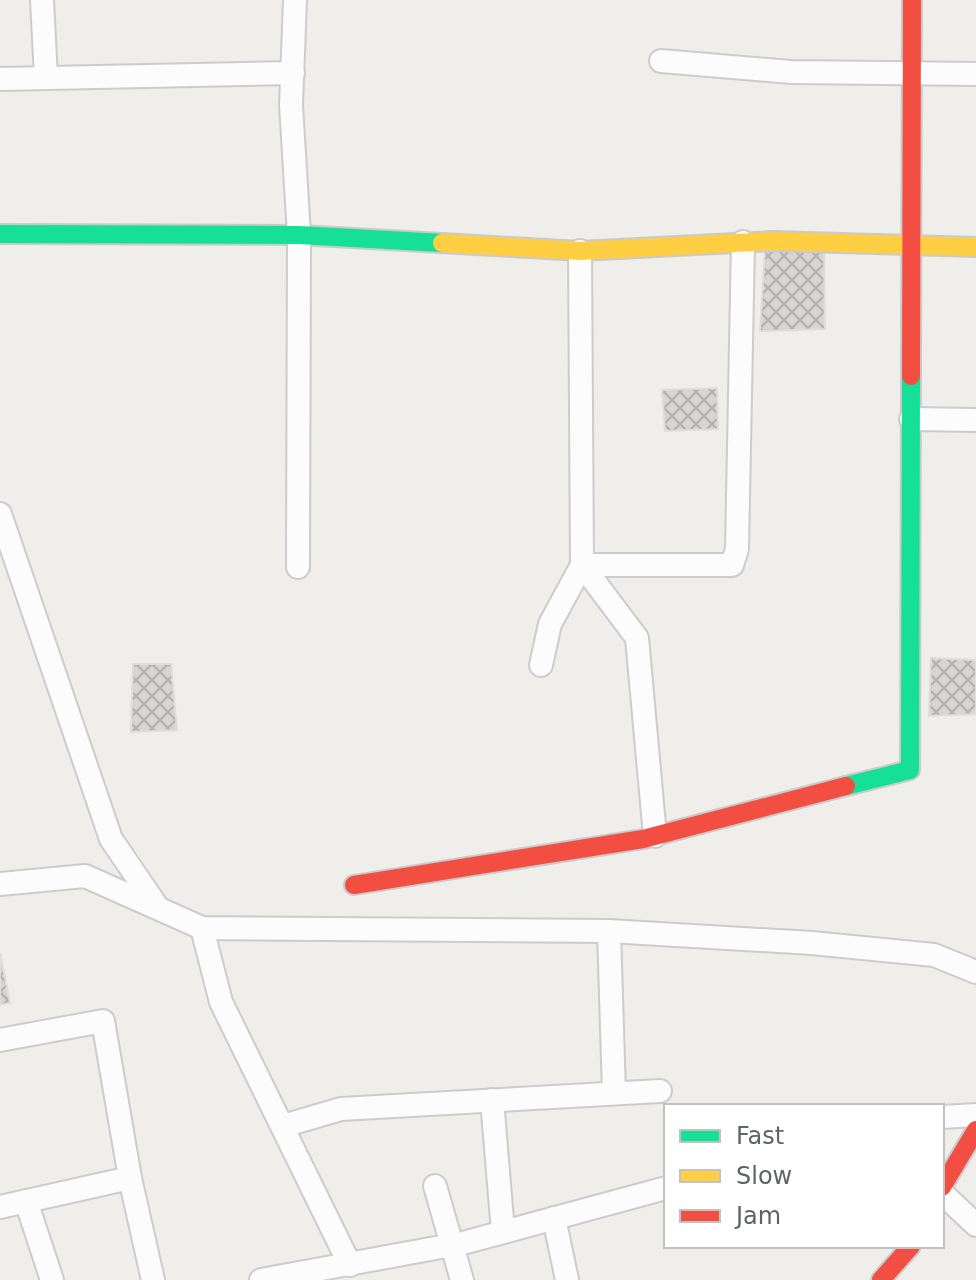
<svg xmlns="http://www.w3.org/2000/svg" width="976" height="1280" font-family="'DejaVu Sans',sans-serif">
	<style>
		.building { fill: url(#building-cross-hatch); stroke: #deddd9; stroke-width: 2 }
		.lines { fill: none; stroke-linecap: round; stroke-linejoin: round }
		.street-casing { stroke: #cbcccc; stroke-width: 26 }
		.fast-casing { stroke: #cacacb; stroke-width: 22 }
		.slow-casing { stroke: #cacacb; stroke-width: 22 }
		.jam-casing { stroke: #cacacb; stroke-width: 22 }
		.street { stroke: #fdfcfc; stroke-width: 22 }
		.fast { stroke: #16e098; stroke-width: 18 }
		.slow { stroke: #ffcf43; stroke-width: 18 }
		.jam { stroke: #f24e42; stroke-width: 18 }
	</style>
	<defs>
		<pattern id="building-cross-hatch" width="8" height="8" patternUnits="userSpaceOnUse" patternTransform="scale(2)"><rect width="8" height="8" fill="#d6d5d3"/><path d="M0 0l8 8M0 8l8-8" fill="none" stroke="#b1b0af"/></pattern>
	</defs>
	<rect width="100%" height="100%" fill="#efeeea"/>
	<g class="building">
		<polygon points="824,247 825,329 760,331 765,248"/>
		<polygon points="717,388 718,429 665,431 662,390"/>
		<polygon points="931,658 976,660 976,714 929,716"/>
		<polygon points="133,664 171,664 177,730 131,732"/>
		<polygon points="0,953 10,1003 0,1005"/>
	</g>
	<g class="lines">
		<g class="street-casing">
			<g id="street">
				<polyline points="42,0 46,78"/>
				<polyline points="295,0 291,105 299,235 298,567"/>
				<polyline points="661,61 791,72 976,74"/>
				<polyline points="0,79 293,73"/>
				<polyline points="580,251 582,565 637,638 655,836"/>
				<polyline points="911,419 976,420"/>
				<polyline points="0,514 111,839 158,908"/>
				<polyline points="541,665 550,624 582,565 732,565 737,549 743,242"/>
				<polyline points="0,884 85,876 202,928 609,931 812,943 934,955 976,972"/>
				<polyline points="202,928 221,1002 350,1265"/>
				<polyline points="609,931 614,1093"/>
				<polyline points="0,1040 103,1021 130,1178 153,1280"/>
				<polyline points="492,1100 503,1232"/>
				<polyline points="942,1117 976,1115"/>
				<polyline points="283,1126 341,1109 660,1091"/>
				<polyline points="435,1186 462,1280"/>
				<polyline points="942,1193 976,1225"/>
				<polyline points="26,1201 52,1280"/>
				<polyline points="0,1207 130,1178"/>
				<polyline points="554,1218 567,1280"/>
				<polyline points="261,1280 463,1243 666,1188"/>
			</g>
		</g>
		<g class="fast-casing">
			<g id="fast">
				<polyline points="0,234 299,235 442,243"/>
				<polyline points="846,786 910,770 911,376"/>
			</g>
		</g>
		<g class="slow-casing">
			<polyline id="slow" points="442,243 580,251 773,241 976,247"/>
		</g>
		<g class="jam-casing">
			<g id="jam">
				<polyline points="911,376 912,0"/>
				<polyline points="354,885 643,839 846,786"/>
				<polyline points="942,1187 976,1130"/>
				<polyline points="881,1280 911,1246"/>
			</g>
		</g>
		<use href="#street" class="street"/>
		<use href="#fast" class="fast"/>
		<use href="#slow" class="slow"/>
		<use href="#jam" class="jam"/>
	</g>
	<rect x="664" y="1104" width="280" height="144" fill="#ffffff" stroke="#bfc1c3" stroke-width="2"/>
	<rect x="680" y="1130" width="40" height="12" fill="#16e098" stroke="#bfc1c3" stroke-width="2"/>
	<text x="736" y="1144" font-size="24" fill="#5f6368">Fast</text>
	<rect x="680" y="1170" width="40" height="12" fill="#ffcf43" stroke="#bfc1c3" stroke-width="2"/>
	<text x="736" y="1184" font-size="24" fill="#5f6368">Slow</text>
	<rect x="680" y="1210" width="40" height="12" fill="#f24e42" stroke="#bfc1c3" stroke-width="2"/>
	<text x="736" y="1224" font-size="24" fill="#5f6368">Jam</text>
</svg>
